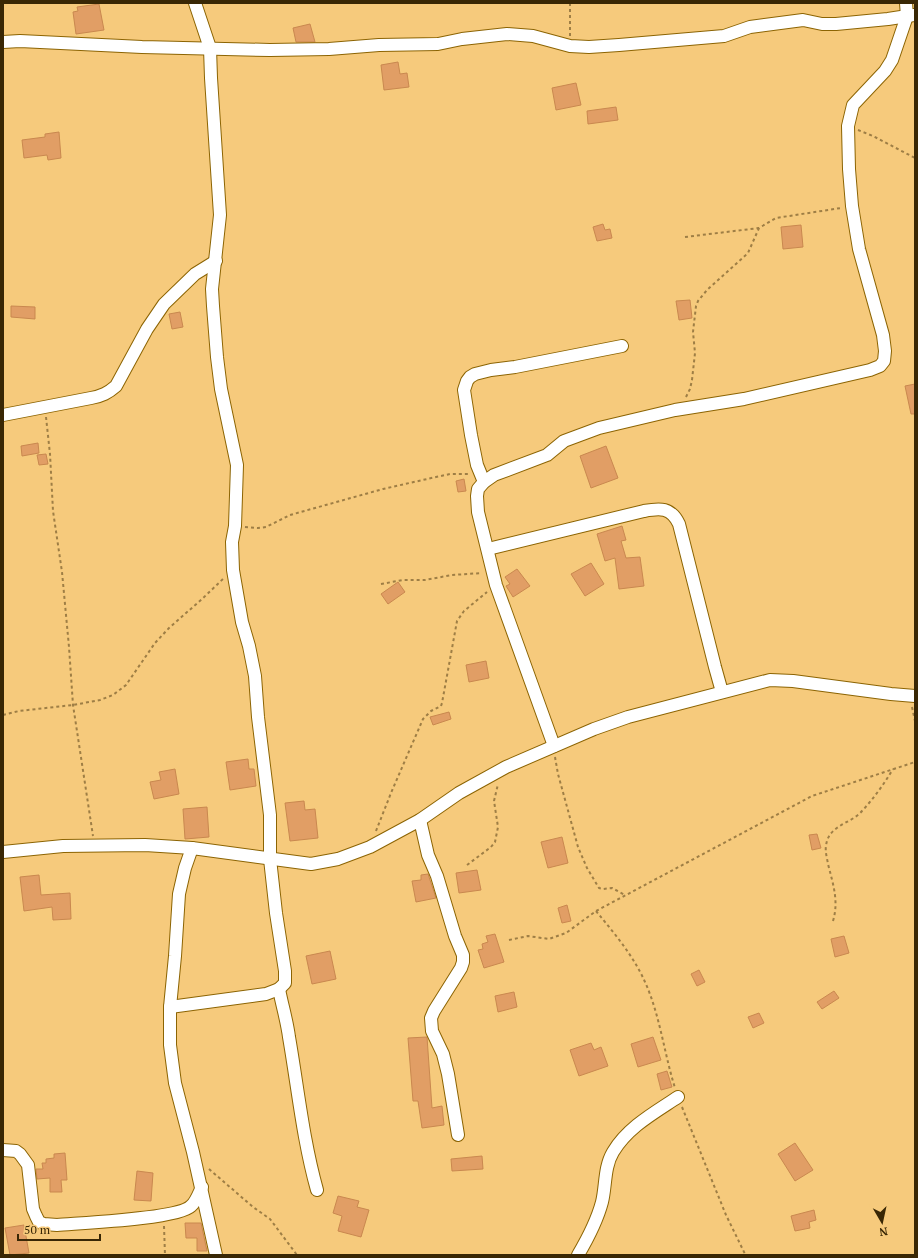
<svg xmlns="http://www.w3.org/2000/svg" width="918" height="1258" font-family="'PT Serif',serif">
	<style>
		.building { fill: #e19e65; stroke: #c9884f }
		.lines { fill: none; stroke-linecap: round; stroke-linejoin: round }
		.minor-casing { stroke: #8c6403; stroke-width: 14 }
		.path { stroke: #9e7e45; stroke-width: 2; stroke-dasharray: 3 3; stroke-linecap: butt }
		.minor { stroke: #fff; stroke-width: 12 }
	</style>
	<rect width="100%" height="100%" fill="#f6ca7c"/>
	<g class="building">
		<polygon points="99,4 104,30 76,34 73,12 78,11 77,7"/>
		<polygon points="310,24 315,42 296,42 293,28"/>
		<polygon points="398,62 400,74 407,73 409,87 384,90 381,65"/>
		<polygon points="576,83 581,105 556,110 552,88"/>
		<polygon points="616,107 618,120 588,124 587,111"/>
		<polygon points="59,132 61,158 48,160 47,155 24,158 22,140 45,137 45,134"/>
		<polygon points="603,224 605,230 610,229 612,238 597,241 593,227"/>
		<polygon points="801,225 803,247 783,249 781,227"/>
		<polygon points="690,300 692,318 679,320 676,301"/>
		<polygon points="11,306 35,307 35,319 11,317"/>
		<polygon points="180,312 183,327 172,329 169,314"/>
		<polygon points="915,384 915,414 911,414 905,386"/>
		<polygon points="38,443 39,453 22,456 21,446"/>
		<polygon points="606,446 618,478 591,488 580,456"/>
		<polygon points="46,454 48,464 39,465 37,455"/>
		<polygon points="464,479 466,491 458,492 456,481"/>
		<polygon points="622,526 626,540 621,541 626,558 640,557 644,586 619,589 615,558 605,561 597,534"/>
		<polygon points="591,563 604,584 585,596 571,574"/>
		<polygon points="517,569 530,586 513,597 506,586 510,584 505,577"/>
		<polygon points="398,582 405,592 388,604 381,594"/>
		<polygon points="486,661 489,678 469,682 466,665"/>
		<polygon points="449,712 451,719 433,725 430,717"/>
		<polygon points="248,759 249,769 254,769 256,786 230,790 226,762"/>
		<polygon points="175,769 179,794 154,799 150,782 161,780 159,772"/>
		<polygon points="304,801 305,810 315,809 318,838 290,841 285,803"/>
		<polygon points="207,807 209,837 185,839 183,809"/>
		<polygon points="817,834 821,848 812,850 809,835"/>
		<polygon points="562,837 568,863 548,868 541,842"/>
		<polygon points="477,870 481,890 459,893 456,873"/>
		<polygon points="428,874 436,898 416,902 412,881 421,880 421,875"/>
		<polygon points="39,875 41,895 70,893 71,919 53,920 52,907 24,911 20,877"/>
		<polygon points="567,905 571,921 562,923 558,908"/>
		<polygon points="495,934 504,962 484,968 478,950 483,949 482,944 488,942 486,936"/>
		<polygon points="844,936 849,953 835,957 831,939"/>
		<polygon points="330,951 336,979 312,984 306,956"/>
		<polygon points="699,970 705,982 697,986 691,974"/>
		<polygon points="834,991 839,998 822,1009 817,1002"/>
		<polygon points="514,992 517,1007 498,1012 495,996"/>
		<polygon points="759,1013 764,1023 753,1028 748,1017"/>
		<polygon points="427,1037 432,1108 442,1106 444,1125 422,1128 418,1101 413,1101 408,1038"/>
		<polygon points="653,1037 661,1060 638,1067 631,1044"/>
		<polygon points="591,1043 594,1050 601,1047 608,1066 579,1076 570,1050"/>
		<polygon points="667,1071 672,1087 661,1090 657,1074"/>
		<polygon points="795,1143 813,1170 795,1181 778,1154"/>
		<polygon points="65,1153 67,1180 61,1180 62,1192 50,1192 50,1178 37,1179 36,1169 43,1169 42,1163 46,1163 46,1159 54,1158 54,1154"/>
		<polygon points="482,1156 483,1169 452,1171 451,1159"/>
		<polygon points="137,1171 153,1173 151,1201 134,1200"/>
		<polygon points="338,1196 359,1201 357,1207 369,1210 361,1237 338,1231 342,1216 333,1213"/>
		<polygon points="814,1210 816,1220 809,1222 810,1228 795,1231 791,1216"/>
		<polygon points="185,1223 201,1223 207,1251 197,1251 197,1238 186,1238"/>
		<polygon points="24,1225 29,1253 10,1255 5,1228"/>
	</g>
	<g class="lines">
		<g class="minor-casing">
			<g id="minor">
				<polyline points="3,42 20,41 142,47 270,50 329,49 379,45 438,44 462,39 507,34 533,36 570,46 589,47 619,45 724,36 750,27 803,20 822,24 836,24 888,19 914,15"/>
				<path d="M3,415l88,-17c11,-2 17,-5 25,-12l31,-57 17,-25 31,-30 21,-13"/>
				<polyline points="484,482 477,465 471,435 464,390 467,381 470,377 475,374 491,370 515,367 622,346"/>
				<path d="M488,549l156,-38c16,-3 27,-4 35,13l36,143 7,25"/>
				<polyline points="554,746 496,585 478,512 477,496 478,489 484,482 494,475 547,455 564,441 599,428 675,410 744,399 870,370 880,366 884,361 885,351 883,335 859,249 852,206 849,169 848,126 853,105 885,71 892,60 907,16 906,3"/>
				<polyline points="420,820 428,855 437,876 455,936 463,955 463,962 461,968 434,1011 431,1018 432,1031 443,1054 448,1074 458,1135"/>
				<polyline points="192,848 185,868 179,894 175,956 170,1007 170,1045 175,1083 193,1152 216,1255"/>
				<polyline points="3,852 63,846 145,845 192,848 311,864 338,859 370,847 420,820 459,793 506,767 594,729 628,717 770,680 793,681 891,694 915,696"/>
				<path d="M279,989c3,16 8,32 10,48 9,52 14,103 28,153"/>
				<polyline points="170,1007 266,994 279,989 285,983 285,971 276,913 270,859 270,815 258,717 255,676 249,646 242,622 233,570 232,542 235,526 237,465 221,389 217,357 213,306 212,289 220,215 211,78 210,48 195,3"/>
				<path d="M3,1150l13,1 4,3 8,11 5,44 3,7 3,6 5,2 13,1c23,-2 121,-6 134,-19 5,-4 8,-13 11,-19"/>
				<path d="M578,1255c10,-17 19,-34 24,-53 4,-16 2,-35 11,-50 15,-25 41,-39 65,-55"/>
			</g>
		</g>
		<g class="path">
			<polyline points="570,3 570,36"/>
			<polyline points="858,130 873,136 915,158"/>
			<polyline points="685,237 759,228 776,218 841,208"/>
			<polyline points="686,397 690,389 692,380 695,353 693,332 696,306 698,301 707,290 748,253 759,228"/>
			<polyline points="46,417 50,454 53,511 62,572 69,647 73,705 93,836"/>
			<polyline points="245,527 258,528 266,527 290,515 383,489 436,477 450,474 468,474"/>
			<polyline points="381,584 403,580 425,580 452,575 482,573"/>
			<polyline points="912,707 915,721"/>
			<polyline points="3,715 19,711 73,705 100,700 113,695 126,685 155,643 169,628 202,599 223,579"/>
			<polyline points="555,757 558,774 578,847 587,868 599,888 603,889 612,888 625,895"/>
			<polyline points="376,831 391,793 423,719 431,711 441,706 442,703 457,621 464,611 487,592"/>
			<polyline points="467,865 491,847 495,842 498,827 494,801 498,784"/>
			<path d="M596,911c18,22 37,44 49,71 15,33 19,71 30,106"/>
			<path d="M833,921c6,-20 0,-37 -5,-57 -1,-6 -3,-13 -2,-18 2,-21 25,-22 36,-35 12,-13 22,-27 31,-42"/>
			<polyline points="509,940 528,936 549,939 566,933 596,911 812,796 915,762"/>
			<polyline points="682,1107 726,1215 745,1254"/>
			<polyline points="209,1169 253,1207 270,1219 297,1255"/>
			<polyline points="164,1226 165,1255"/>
		</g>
		<use href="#minor" class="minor"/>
	</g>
	<rect width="918" height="1258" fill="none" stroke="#392705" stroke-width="8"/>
	<g transform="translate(882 1222) rotate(171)" stroke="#f6ca7c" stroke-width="3" paint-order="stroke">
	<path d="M0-3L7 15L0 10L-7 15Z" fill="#392705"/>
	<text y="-6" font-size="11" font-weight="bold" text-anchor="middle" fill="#392705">N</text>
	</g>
	<path d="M18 1234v6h82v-6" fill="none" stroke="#392705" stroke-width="2"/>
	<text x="24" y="1234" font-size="12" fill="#392705" stroke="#f6ca7c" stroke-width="3" paint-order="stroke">50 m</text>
</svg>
